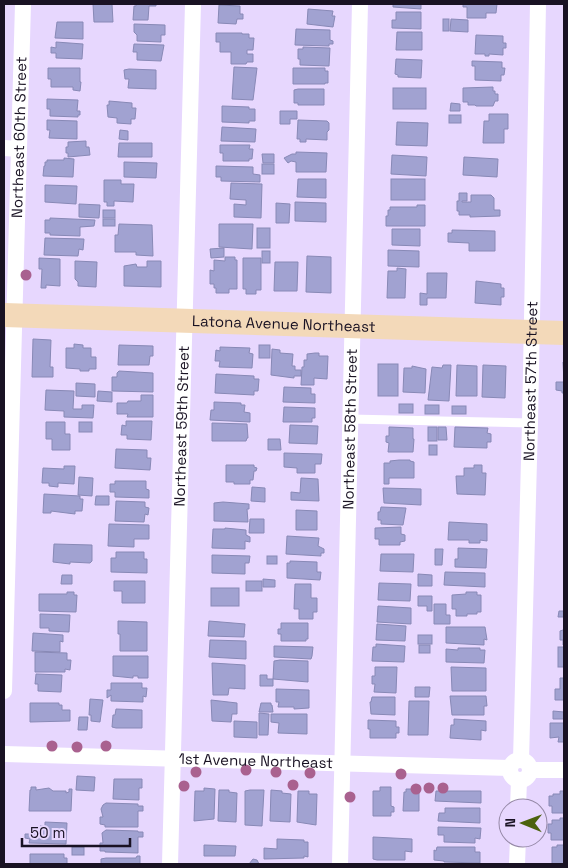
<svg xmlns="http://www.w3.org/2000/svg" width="568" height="868" font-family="'Space Grotesk',sans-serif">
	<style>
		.building { fill: #a1a2d1; stroke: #8889b6 }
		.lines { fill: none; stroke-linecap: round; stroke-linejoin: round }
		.lane { stroke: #fff; stroke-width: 9 }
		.street { stroke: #fff; stroke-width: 16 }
		.secondary { stroke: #f3d9b9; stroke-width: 24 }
		.tree { fill: #a9618f }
		.labels { text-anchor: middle; stroke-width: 4; stroke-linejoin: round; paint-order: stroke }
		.street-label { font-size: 15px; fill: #191223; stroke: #e7d7fe }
	</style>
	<rect width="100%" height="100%" fill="#e7d7fe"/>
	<g class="building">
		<polygon points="93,4 112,4 113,22 94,22"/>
		<polygon points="136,4 156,4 156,6 149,6 148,20 133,20 134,6 136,6"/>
		<polygon points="393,4 421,4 421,9 393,7"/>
		<polygon points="463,4 497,4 496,13 486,13 486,18 467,18 467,7 463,7"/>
		<polygon points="219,5 240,6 240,14 243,14 243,19 237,19 236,24 218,23"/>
		<polygon points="308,9 333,11 332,16 335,16 333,27 307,24"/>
		<polygon points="396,12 421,12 421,29 392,28 392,20 396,20"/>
		<rect x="443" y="19" width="6" height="12"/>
		<polygon points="451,19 468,20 468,32 450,31"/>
		<polygon points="57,22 83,22 83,39 55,38"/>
		<polygon points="134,24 165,25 165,35 161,35 161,42 137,41 137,35 134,32"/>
		<polygon points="296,29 330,30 330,40 333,41 333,44 329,44 329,46 295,45"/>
		<polygon points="397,32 422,32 422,50 396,50"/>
		<polygon points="216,33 242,33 242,34 249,34 249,38 254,38 253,50 247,50 247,54 253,54 253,62 247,62 246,64 231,64 231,52 220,52 220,42 216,42"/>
		<polygon points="476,35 503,36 503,43 506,43 506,48 503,48 503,55 489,54 489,56 485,56 485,54 475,54"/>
		<polygon points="56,42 83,44 82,59 56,58 56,53 51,53 51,47 56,48"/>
		<polygon points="134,44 164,45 161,61 137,60 137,52 133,52"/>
		<polygon points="303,47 330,48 329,66 300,65 300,59 298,59 298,49 303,49"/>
		<polygon points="396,59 422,60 421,78 398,77 398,75 395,74"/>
		<polygon points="472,61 502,62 502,68 505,68 504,75 501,75 501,81 475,80 475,66 472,66"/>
		<polygon points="234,67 257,68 253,100 232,99"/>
		<polygon points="48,68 80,68 80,82 81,82 80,91 73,90 73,87 51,87 51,79 48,79"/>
		<polygon points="293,68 325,68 325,71 328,71 328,83 325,83 325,84 293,84"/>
		<polygon points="129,69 156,70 156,89 128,88 129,79 125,79 124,70"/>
		<polygon points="493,87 493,91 495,91 495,94 498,94 498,101 495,101 493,106 476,106 475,105 468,105 468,102 463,102 463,88"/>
		<rect x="393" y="88" width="33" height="21"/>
		<polygon points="298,89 324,89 324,105 298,105 298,103 294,103 294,90"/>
		<polygon points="47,99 78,100 77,111 80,111 80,115 78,115 78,117 50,116 50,109 47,109"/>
		<polygon points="109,101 132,103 132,108 136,108 135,119 131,119 131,124 117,123 117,118 108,117 107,105 109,105"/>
		<polygon points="451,103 460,104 460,111 450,111"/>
		<polygon points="222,106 249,107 249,109 255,109 255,121 249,121 249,123 222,122"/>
		<polygon points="280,111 297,111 297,119 290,119 290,124 280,124"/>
		<polygon points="489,114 508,114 508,129 504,129 504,143 483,143 484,121 489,121"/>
		<rect x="449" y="115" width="12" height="8"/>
		<polygon points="47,120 77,121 77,139 49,138 50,130 47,130"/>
		<polygon points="298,120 327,121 329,123 329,130 327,132 327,140 306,139 306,142 300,142 300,139 297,139"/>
		<polygon points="397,122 428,123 427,146 396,145"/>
		<polygon points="222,127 256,129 255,142 221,141"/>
		<polygon points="120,130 128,131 128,140 119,139"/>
		<polygon points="86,141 86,147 89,147 90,155 68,157 68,153 66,153 66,147 68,147 68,142"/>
		<polygon points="119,143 152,143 152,157 118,157"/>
		<polygon points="220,145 250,145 249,149 253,149 252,159 249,159 249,161 223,161 223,153 220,153"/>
		<polygon points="296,152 327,153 326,172 296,172 296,162 291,161 288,163 284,158 292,154 296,154"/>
		<polygon points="262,154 274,154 274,163 263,163"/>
		<polygon points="392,155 427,157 426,176 391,174"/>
		<polygon points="464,157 498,159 497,177 463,175"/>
		<polygon points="64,158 74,159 73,177 43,176 44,166 45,166 45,162 47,162 47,160 64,160"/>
		<polygon points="124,162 157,163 156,178 124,177"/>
		<rect x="262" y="164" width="12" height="10"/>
		<polygon points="216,166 253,167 253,174 260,175 260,182 221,181 221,177 216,177"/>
		<polygon points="298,179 326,179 326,198 297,197"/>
		<rect x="391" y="179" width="34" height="21"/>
		<polygon points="104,180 121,180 121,184 134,184 133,202 114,201 114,206 107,206 107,202 104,202"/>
		<polygon points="231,183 262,184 261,218 234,217 234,204 246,205 246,200 230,199"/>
		<polygon points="45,185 77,186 76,204 45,202"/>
		<polygon points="459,193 467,193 467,201 462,201 462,202 471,202 471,195 491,195 494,198 494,210 500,210 500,216 470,217 470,215 459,215 459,211 457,211 457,201 459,201"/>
		<polygon points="295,202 326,203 326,222 295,221"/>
		<polygon points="276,203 290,204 289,223 276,223"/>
		<polygon points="79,204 100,205 99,218 79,217"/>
		<polygon points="417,205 425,205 425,226 386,226 386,216 388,216 388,210 390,210 390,207 417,207"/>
		<rect x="103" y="210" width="12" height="8"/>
		<polygon points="50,218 95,220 94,226 80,227 80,236 50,235 50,233 45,233 45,220 50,220"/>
		<rect x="103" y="219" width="12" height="7"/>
		<polygon points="119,224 152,225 153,256 136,255 136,252 115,252 115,235 118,235"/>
		<polygon points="219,224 253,224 252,249 219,247"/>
		<rect x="257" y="228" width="13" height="20"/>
		<polygon points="392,229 420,229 420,246 392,245"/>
		<polygon points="452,230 495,231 495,251 469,251 469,243 448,242 448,233 452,233"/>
		<polygon points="45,238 84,239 83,250 79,249 78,256 44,255"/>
		<polygon points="224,248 224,257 211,258 210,249"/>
		<polygon points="388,250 419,251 419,267 388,266"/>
		<rect x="262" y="251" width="8" height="12"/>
		<polygon points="307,256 331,257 331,293 306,292"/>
		<polygon points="225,257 235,257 235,260 237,260 237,289 229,289 229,293 216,293 216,288 214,288 214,284 210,284 210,270 214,271 214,260 225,261"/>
		<polygon points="39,258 60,259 60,286 46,285 46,288 41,288 42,269 39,269"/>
		<polygon points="243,258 261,258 261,290 256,290 256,294 246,294 246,289 243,289"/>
		<polygon points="75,261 97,262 96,287 78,286 78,282 75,279"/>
		<polygon points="147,261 161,261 161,287 124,286 124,266 136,264 137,267 147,267"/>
		<polygon points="275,262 298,262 297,291 274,291"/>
		<polygon points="397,268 406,269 405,298 387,298 388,271 397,271"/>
		<polygon points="427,273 447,273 446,298 427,298 427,305 420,305 420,293 427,294"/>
		<polygon points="476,281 501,284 501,288 504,288 504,297 501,297 501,305 475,303"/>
		<polygon points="33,339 51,340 50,367 53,367 53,377 32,377"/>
		<polygon points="74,344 83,345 83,348 91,348 91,357 96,357 96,369 89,369 89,371 80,371 80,369 66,368 66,348 74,348"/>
		<polygon points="119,345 153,346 153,356 150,356 149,365 118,365"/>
		<rect x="259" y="345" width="11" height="13"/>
		<polygon points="220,347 250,348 249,353 253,354 252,368 219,367 220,361 215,361 216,350 220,351"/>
		<polygon points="272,349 280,350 280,353 293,354 292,366 295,366 295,370 301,370 301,376 294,376 294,378 271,375"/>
		<polygon points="315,353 319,353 319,356 328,356 327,379 314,378 314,385 301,385 302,367 304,367 304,360 307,360 307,354"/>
		<polygon points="563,362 564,362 564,393 562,393 562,391 556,390 556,382 564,382"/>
		<rect x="378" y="364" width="20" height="32"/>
		<polygon points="443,365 451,365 449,401 428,400 432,367 442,368"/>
		<polygon points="457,365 477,366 477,396 456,396"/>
		<polygon points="483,365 506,366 505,398 482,397"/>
		<polygon points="412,366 426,369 425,393 403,392 404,368 412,368"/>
		<polygon points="119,371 153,373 153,392 112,391 112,377 117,377 117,373"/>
		<polygon points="216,374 254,376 254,379 259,379 258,391 254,391 254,395 215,393"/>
		<polygon points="76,383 95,384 95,397 76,396"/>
		<polygon points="284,387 311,388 311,394 315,394 315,403 283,402"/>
		<polygon points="46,390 74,391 73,409 82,409 82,405 94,405 93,418 64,417 64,411 45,410"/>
		<polygon points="98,391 112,392 112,402 97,401"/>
		<polygon points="141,395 153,395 153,417 127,417 128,414 117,414 117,403 127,403 128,401 141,401"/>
		<polygon points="214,402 241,403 241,405 245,405 244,412 250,413 250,422 210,420 211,410 214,410"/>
		<rect x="399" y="404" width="14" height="9"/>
		<rect x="425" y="405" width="14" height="9"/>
		<rect x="452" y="406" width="14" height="8"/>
		<polygon points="284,407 315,408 315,418 312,418 312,422 283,422"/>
		<polygon points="126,421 152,421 151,440 127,439 127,435 121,435 122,425 126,426"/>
		<polygon points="46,422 65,422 65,434 70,434 70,450 52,450 52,439 46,439"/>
		<rect x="79" y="422" width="13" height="10"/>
		<polygon points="212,423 247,424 248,438 247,438 246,441 212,441"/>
		<polygon points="290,425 318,426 317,444 289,443"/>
		<polygon points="389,427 413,428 413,439 414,439 413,452 388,452 389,443 386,442 386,436 389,436"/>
		<rect x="428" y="427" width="9" height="14"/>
		<polygon points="438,427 446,427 447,440 438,440"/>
		<polygon points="455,427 488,428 487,433 491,434 491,442 487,442 487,448 454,447"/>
		<polygon points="268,439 280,439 281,450 268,450"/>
		<rect x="429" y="445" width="8" height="10"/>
		<polygon points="116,449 147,450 147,458 151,458 150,470 115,468"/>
		<polygon points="284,453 322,454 321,464 315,464 315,473 297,473 297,468 284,467"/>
		<polygon points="399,460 410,460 410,461 414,462 414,478 389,478 389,484 384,484 384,463 390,463 390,461"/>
		<polygon points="226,465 254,465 254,467 257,468 256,471 254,471 253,480 250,480 250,484 234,484 234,482 226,482"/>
		<polygon points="474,465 482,465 482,473 486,473 485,495 457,494 456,476 464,476 464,468 474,468"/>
		<polygon points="64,466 75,466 74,484 58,483 58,487 49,486 49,483 42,483 43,468 64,469"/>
		<polygon points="79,477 93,478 92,496 78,495"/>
		<polygon points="301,478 318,479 319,501 291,500 291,492 300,493"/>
		<polygon points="115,481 146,481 146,489 149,490 149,498 115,497 115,492 110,492 110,484 115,484"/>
		<polygon points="252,487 265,488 265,502 251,501"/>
		<polygon points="383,488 421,489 421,505 384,503"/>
		<polygon points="44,494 80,496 80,499 83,499 82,511 75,511 75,514 51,511 51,513 43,513"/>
		<polygon points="96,496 109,496 109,505 95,505"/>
		<polygon points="116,501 145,502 145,507 149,508 148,515 145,514 144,522 115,521"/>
		<polygon points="223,502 249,504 249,509 247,509 248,522 214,521 214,503"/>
		<polygon points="381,507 406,508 403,525 381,524 381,520 378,520 378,512 380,512"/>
		<polygon points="296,510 317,511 317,530 296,530"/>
		<polygon points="250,519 264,519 264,533 249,533"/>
		<polygon points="449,522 487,524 487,541 480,540 480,543 469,543 469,540 448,540"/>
		<polygon points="109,524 149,525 149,539 134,539 134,547 108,546"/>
		<polygon points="401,527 401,534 405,535 405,541 400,542 400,545 379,545 379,539 375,539 375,528"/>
		<polygon points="225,528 246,530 246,535 250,537 250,542 245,541 245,549 212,548 213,529 225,529"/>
		<polygon points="287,536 319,538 318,546 324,549 324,553 321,553 321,556 286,554"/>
		<polygon points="54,544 92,545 92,561 90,563 70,562 70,564 53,562"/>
		<polygon points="458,548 487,549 486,568 455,567 455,559 458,559"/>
		<polygon points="435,549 443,549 442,565 435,565"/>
		<polygon points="116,552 144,552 144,559 147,559 147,573 111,572 111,558 116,558"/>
		<polygon points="381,554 414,554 413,572 380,571"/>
		<polygon points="212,555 250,556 249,563 245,563 245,574 212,573"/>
		<rect x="267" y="556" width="10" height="8"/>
		<polygon points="290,561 317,562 317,572 321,572 320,580 287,578 287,563 290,563"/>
		<polygon points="445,572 485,573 485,587 444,585"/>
		<polygon points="418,574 432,575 432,586 418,586"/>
		<polygon points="62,575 72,575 72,584 61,584"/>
		<polygon points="263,579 275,580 275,587 263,587"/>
		<polygon points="114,581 145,581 145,603 122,603 122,591 114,591"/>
		<rect x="246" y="581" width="16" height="10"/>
		<polygon points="379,583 411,584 410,601 378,600"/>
		<polygon points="295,584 311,584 311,598 317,598 317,612 313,612 313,619 299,619 299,609 294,609"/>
		<rect x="211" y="588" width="28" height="18"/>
		<polygon points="67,592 74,592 74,595 77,595 76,612 39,611 39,594 67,594"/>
		<polygon points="466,592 477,592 477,595 481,595 481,612 477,612 477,614 467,614 467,616 456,616 456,609 452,609 452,595 466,594"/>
		<polygon points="418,596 432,596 432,611 427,611 427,606 418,606"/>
		<polygon points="434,604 446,604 446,615 450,615 450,624 434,624"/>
		<polygon points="378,606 411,608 411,624 377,622"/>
		<polygon points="559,611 564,611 564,625 564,617 558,617"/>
		<polygon points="40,614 70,615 69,632 49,631 49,628 40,628"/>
		<polygon points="118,621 147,622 147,651 120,651 120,634 118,634"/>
		<polygon points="209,621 245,624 244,637 208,636"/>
		<polygon points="281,623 308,623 308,639 306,639 306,641 281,641 281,634 278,634 278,629 281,629"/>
		<polygon points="377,624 406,626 405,641 376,640"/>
		<polygon points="446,627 485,627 487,640 484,639 484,645 446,643"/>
		<polygon points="563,630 564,630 564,645 563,645 563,640 560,640 560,631"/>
		<polygon points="33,633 63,635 63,642 60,641 60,652 32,651"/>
		<rect x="418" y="635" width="14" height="9"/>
		<polygon points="210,640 246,641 246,659 209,657"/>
		<polygon points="376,644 405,646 404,662 372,661 373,647 376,647"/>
		<rect x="419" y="645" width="11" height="8"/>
		<polygon points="274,646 313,647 312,656 311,659 274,657"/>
		<rect x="558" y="647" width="6" height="20"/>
		<polygon points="458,648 480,648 480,650 485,650 484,663 446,662 446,649 458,650"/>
		<polygon points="35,652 67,653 67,660 71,660 70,670 65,669 65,672 35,672"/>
		<polygon points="113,656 148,656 148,678 138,678 138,676 133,676 133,678 113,676"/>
		<polygon points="280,660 308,661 308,682 273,679 274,661"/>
		<polygon points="212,663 245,665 245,689 229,688 228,695 213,695"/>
		<polygon points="375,667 397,667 396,693 374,692 375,684 372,684 372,676 375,676"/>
		<polygon points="451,667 486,668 486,691 452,691"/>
		<polygon points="36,674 62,675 61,692 38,691 38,684 35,684"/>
		<polygon points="260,675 267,675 267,679 273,679 273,686 260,686"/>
		<polygon points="560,678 564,678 564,700 555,700 555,689 560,689"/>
		<polygon points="111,683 142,683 142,688 147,688 146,697 143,696 143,702 111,701 111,695 107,698 107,690 111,690"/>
		<polygon points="415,687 430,687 429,697 415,697"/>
		<polygon points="276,689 309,690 309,708 294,709 294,707 278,707 279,702 276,702"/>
		<polygon points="450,696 486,696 487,706 484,706 484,715 452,715"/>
		<polygon points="372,697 395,697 395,715 371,714 370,702 371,702"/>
		<polygon points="90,699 103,700 100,722 91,721 91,715 89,715"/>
		<polygon points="211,700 237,703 237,714 232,714 231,722 212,721"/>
		<polygon points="409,701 429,701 428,735 408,735"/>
		<polygon points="30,703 59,703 59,705 62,705 62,710 70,710 70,721 30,722"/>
		<polygon points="261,703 271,703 271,705 272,705 273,712 259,712"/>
		<polygon points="116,709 142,710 142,728 116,728 112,727 113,715 115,715"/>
		<polygon points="553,711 564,712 564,719 553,719"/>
		<polygon points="259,713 269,714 268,735 259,735"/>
		<polygon points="271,714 307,714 307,734 278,733 279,723 271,722"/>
		<polygon points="79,717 88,717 87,730 78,730"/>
		<polygon points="454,719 486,721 486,731 481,730 481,740 450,738 451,725 454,725"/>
		<polygon points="368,720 396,721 396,727 399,727 399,733 396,733 396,738 370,738 370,729 368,729"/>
		<polygon points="234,721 257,722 257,738 234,737"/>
		<polygon points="550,723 564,723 564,742 558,742 559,737 550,738"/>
		<polygon points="77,776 95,777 94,791 76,790"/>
		<polygon points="114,779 142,779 142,788 139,788 139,800 113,799"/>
		<polygon points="31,787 36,787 36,790 49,788 53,791 66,791 66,793 69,792 69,789 72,789 71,811 29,811 30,790 31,790"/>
		<polygon points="380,787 391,787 391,806 394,807 394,812 391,812 391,816 373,816 373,791 380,791"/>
		<polygon points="204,788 215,789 214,819 194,821 195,791 204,791"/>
		<polygon points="406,789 413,789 413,792 419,792 419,811 403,811 404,792 406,792"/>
		<polygon points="219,790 229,790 229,792 237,793 236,822 218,821"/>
		<polygon points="250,790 264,790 262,826 245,825 245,791"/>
		<polygon points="271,790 282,791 282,793 291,794 290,822 270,821"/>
		<polygon points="298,791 309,791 309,794 317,794 316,825 297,822"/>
		<polygon points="436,791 481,791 481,803 435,801"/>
		<polygon points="560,791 564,791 564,813 552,813 552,806 549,806 549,796 553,796 553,794 560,794"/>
		<polygon points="106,803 138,804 138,806 143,806 143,811 138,811 138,827 105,827 105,825 100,824 100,817 103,817 101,809 103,805"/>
		<polygon points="445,808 480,808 480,823 438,821 439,813 445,813"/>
		<polygon points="560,818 564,818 564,840 551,840 551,833 548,833 548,824 552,824 552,820 560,820"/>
		<polygon points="45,822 67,823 66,844 29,843 30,839 25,838 25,834 33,834 33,826 45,826"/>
		<polygon points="438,827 481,828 480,839 475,838 475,843 444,842 444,835 438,835"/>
		<polygon points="106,830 138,831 138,832 143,832 143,837 138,837 138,853 105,852 105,851 100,851 100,843 103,843 102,833"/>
		<polygon points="373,837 412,839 412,852 405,851 405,860 377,860 373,859"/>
		<polygon points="277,839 304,840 304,842 308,842 308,857 304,856 304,858 264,859 264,848 277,849"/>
		<polygon points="204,845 236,846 235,856 204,856"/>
		<polygon points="557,845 564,845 564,864 552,864 552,847 557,847"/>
		<rect x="72" y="847" width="12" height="8"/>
		<polygon points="437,847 475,847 475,852 480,852 480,863 444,862 444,861 434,860 434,850 436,851"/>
		<polygon points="30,854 64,854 64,858 67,858 67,864 30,864"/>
		<polygon points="137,856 140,856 140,864 101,864 101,859 106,858 136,858"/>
		<polygon points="253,859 257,860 259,864 249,864"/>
	</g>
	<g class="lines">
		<polyline class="lane" points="350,419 530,423"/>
		<g class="street">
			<polyline points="4,148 19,149"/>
			<path id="s1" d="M4,691l19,-687"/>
			<path id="s2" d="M4,754l506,14"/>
			<circle cx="520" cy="770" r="10"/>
			<path id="s3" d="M521,760l9,-337 8,-419"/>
			<polyline points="530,770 564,770"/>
			<polyline points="518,808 519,780"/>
			<path id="s4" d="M170,864l23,-860"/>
			<path id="s5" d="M340,864l20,-860"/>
			<polyline points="517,864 518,838"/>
		</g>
		<path class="secondary" id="s6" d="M4,315l560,18"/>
	</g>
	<g class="tree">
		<circle cx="26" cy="275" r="5.5"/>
		<circle cx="52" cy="746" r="5.5"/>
		<circle cx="106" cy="746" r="5.5"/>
		<circle cx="77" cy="747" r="5.5"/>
		<circle cx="246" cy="770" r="5.5"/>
		<circle cx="196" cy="772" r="5.5"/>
		<circle cx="276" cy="772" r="5.5"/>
		<circle cx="310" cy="773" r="5.5"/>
		<circle cx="401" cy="774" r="5.5"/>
		<circle cx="293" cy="785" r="5.5"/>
		<circle cx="184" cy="786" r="5.5"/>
		<circle cx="429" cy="788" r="5.5"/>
		<circle cx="443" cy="788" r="5.5"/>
		<circle cx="416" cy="789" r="5.5"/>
		<circle cx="350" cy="797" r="5.5"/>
	</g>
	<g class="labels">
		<g class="street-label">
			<text dy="5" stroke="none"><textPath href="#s1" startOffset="554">Northeast 60th Street</textPath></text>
			<text dy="5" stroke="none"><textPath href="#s6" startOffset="280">Latona Avenue Northeast</textPath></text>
			<text dy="5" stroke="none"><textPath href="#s3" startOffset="379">Northeast 57th Street</textPath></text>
			<text dy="5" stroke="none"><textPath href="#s4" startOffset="438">Northeast 59th Street</textPath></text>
			<text dy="5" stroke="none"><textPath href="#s5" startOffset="435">Northeast 58th Street</textPath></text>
			<text dy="5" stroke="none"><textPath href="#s2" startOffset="252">1st Avenue Northeast</textPath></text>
		</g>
	</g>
	<rect width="568" height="868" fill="none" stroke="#191223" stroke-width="10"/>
	<g transform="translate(523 823) rotate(271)"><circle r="24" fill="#e7d7fe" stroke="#9588a6"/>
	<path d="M0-4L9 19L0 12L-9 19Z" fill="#4c620e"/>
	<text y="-8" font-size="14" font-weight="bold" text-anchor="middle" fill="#191223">N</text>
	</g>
	<path d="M22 838v8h108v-8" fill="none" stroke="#191223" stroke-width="2.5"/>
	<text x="30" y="838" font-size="15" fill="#191223" stroke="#e7d7fe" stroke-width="4" paint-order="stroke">50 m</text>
</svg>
